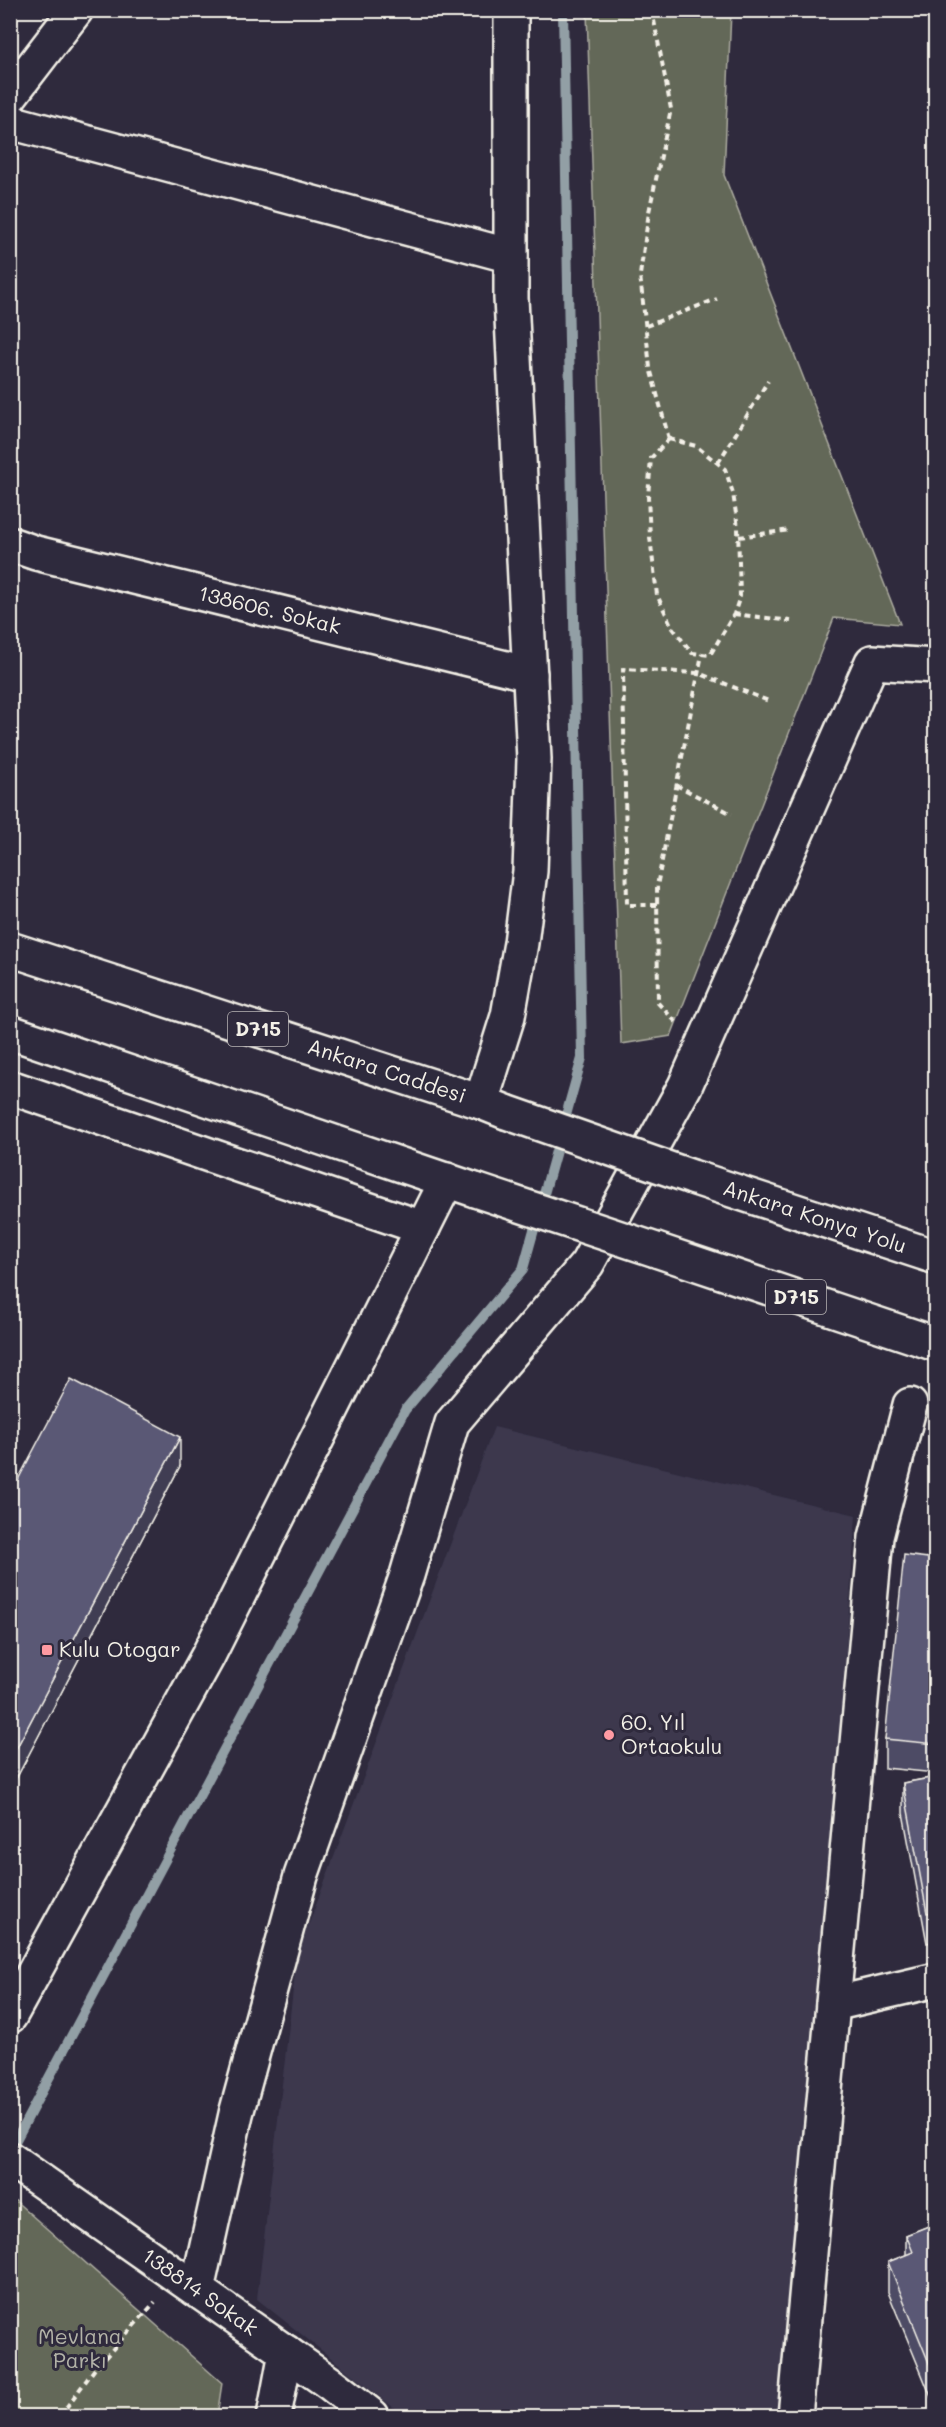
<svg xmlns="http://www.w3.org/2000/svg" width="946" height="2427" font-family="Mali,sans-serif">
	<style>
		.built { fill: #3c384e }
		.green { fill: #646759; stroke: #acaca0; stroke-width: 1.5 }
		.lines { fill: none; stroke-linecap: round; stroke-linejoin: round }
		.stream { stroke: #929fa5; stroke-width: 10 }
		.minor-casing { stroke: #f4f1e8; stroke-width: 38 }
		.trunk-casing { stroke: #f4f1e8; stroke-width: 38 }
		.path { stroke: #f4f1e8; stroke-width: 4; stroke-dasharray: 6 4.5; stroke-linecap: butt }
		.minor { stroke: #2f2a3d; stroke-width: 33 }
		.trunk { stroke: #2f2a3d; stroke-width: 33 }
		.trunk-bridge-casing { stroke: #f4f1e8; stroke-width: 38; stroke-linecap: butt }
		.trunk-bridge { stroke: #2f2a3d; stroke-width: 33 }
		.wall { fill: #4d4c65; stroke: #f4f1e8; stroke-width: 1.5 }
		.shaded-wall { fill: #3f3e52; stroke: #f4f1e8; stroke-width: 1.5 }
		.building { fill: #5a5875; stroke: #f4f1e8; stroke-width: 1.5 }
		.poi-dot { fill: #ff9aa2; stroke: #2f2a3d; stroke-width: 2 }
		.labels { text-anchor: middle; stroke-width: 6; stroke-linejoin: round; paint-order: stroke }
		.shield { fill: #2f2a3d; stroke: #b9b5b5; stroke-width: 1.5 }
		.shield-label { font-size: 20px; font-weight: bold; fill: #f4f1e8 }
		.street-label { font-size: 21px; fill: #f4f1e8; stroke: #2f2a3d }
		.poi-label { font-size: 21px; fill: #f4f1e8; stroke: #2f2a3d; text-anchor: start }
		.park-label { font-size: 21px; fill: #b3b3a8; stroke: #2f2a3d }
	</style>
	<rect width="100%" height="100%" fill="#2f2a3d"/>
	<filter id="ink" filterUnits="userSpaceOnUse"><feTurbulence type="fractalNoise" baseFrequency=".0167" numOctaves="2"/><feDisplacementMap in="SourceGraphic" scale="12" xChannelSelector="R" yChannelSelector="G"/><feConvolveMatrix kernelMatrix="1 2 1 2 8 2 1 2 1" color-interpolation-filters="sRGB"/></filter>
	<g filter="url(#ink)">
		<polygon class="built" points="494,1427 856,1515 790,2416 404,2416 257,2299 297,1956"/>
		<g class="green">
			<polygon points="587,11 731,11 724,175 900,624 834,618 671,1036 621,1044"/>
			<polygon points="12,2198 222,2383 217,2416 11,2416"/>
		</g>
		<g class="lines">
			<polyline class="stream" points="10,2151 405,1410 523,1269 582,1058 563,10"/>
			<g class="minor-casing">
				<g id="minor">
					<polyline points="10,96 76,10"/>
					<polyline points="10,122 511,256"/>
					<path id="s1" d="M10,544l26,9 494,121"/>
					<polyline points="10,1087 423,1228"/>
					<polyline points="481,1102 508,1016 521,943 530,871 534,759 511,298 511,10"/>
					<polyline points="833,2004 936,1980"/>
					<polyline points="10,2016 208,1656 447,1180"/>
					<path id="s2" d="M10,2159l321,225 41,32"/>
					<polyline points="197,2290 236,2114 301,1876 407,1575 452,1423 587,1264 685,1086 872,662 936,666"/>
					<polyline points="274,2416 286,2352"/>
					<polyline points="795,2416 876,1537 910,1405"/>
				</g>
			</g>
			<g class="trunk-casing">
				<g id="trunk">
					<path id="s3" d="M10,949l471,153 25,10"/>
					<polyline points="10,1032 475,1190"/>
					<path id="s4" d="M692,1177l244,80"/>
					<polyline points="656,1250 936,1344"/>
				</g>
			</g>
			<g class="path">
				<polyline points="652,10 671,109 649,212 640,275 650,368 669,439"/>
				<polyline points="646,326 717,299"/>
				<polygon points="669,439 696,446 725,469 733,493 738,528 740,596 734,614 710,655 692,653 672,627 657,595 650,537 648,497 651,458"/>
				<polyline points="718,463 768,381"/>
				<polyline points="739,537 790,530"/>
				<polyline points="734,614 791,621"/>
				<polyline points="676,785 732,814"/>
				<polyline points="657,905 627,905 623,669 698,673 771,702"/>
				<polyline points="676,1022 658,1003 657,886 702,654"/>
				<polyline points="60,2416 94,2370 155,2302"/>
			</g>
			<use href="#minor" class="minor"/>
			<use href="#trunk" class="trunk"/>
			<g class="trunk-bridge-casing">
				<g id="trunk-bridge">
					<polyline points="506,1112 692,1177"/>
					<polyline points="475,1190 656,1250"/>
				</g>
			</g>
			<use href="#trunk-bridge" class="trunk-bridge"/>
		</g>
		<g class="wall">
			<polygon points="180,1466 16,1779 10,1775 10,1495"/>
			<polygon points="936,1559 936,1773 885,1768 885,1739"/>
			<polygon points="936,1777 936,1941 927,1943 903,1813 903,1783"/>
			<polygon points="936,2223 936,2409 888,2292 888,2262 906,2255 906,2235"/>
		</g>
		<polygon class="shaded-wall" points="180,1437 180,1466 16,1779 16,1749"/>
		<g class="building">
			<polygon points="71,1379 180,1437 16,1749 10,1746 10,1495"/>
			<polygon points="904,1555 936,1559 936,1744 885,1739"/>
			<polygon points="936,1777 936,1912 927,1913 903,1783"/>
			<polygon points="936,2223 936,2380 888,2262 913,2252 906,2235"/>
		</g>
	</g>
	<g class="poi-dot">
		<rect x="41" y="1644" width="12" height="12" rx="3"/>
		<circle cx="609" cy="1735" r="6"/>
	</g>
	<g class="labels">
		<g class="shield">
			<rect x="228" y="1012" width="60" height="34" rx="4.5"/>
			<rect x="766" y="1280" width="60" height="34" rx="4.5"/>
		</g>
		<g class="shield-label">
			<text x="258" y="1036">D715</text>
			<text x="796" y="1304">D715</text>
		</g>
		<g class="street-label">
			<text dy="7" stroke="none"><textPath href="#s1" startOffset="268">138606. Sokak</textPath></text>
			<text dy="7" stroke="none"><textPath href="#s3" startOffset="396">Ankara Caddesi</textPath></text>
			<text dy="7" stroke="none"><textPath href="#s4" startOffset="129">Ankara Konya Yolu</textPath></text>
			<text dy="7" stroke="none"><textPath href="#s2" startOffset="232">138814 Sokak</textPath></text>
		</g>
		<g class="poi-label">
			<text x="59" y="1657">Kulu Otogar</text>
			<text x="621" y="1730">60. Yıl<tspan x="621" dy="24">Ortaokulu</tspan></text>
		</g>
		<g class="park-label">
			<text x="80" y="2344">Mevlana<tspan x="80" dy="24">Parkı</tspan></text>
		</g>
	</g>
	<rect width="946" height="2427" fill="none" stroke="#2f2a3d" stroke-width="36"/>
	<rect x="18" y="18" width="910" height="2391" fill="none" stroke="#f4f1e8" stroke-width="2" filter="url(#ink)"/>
</svg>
